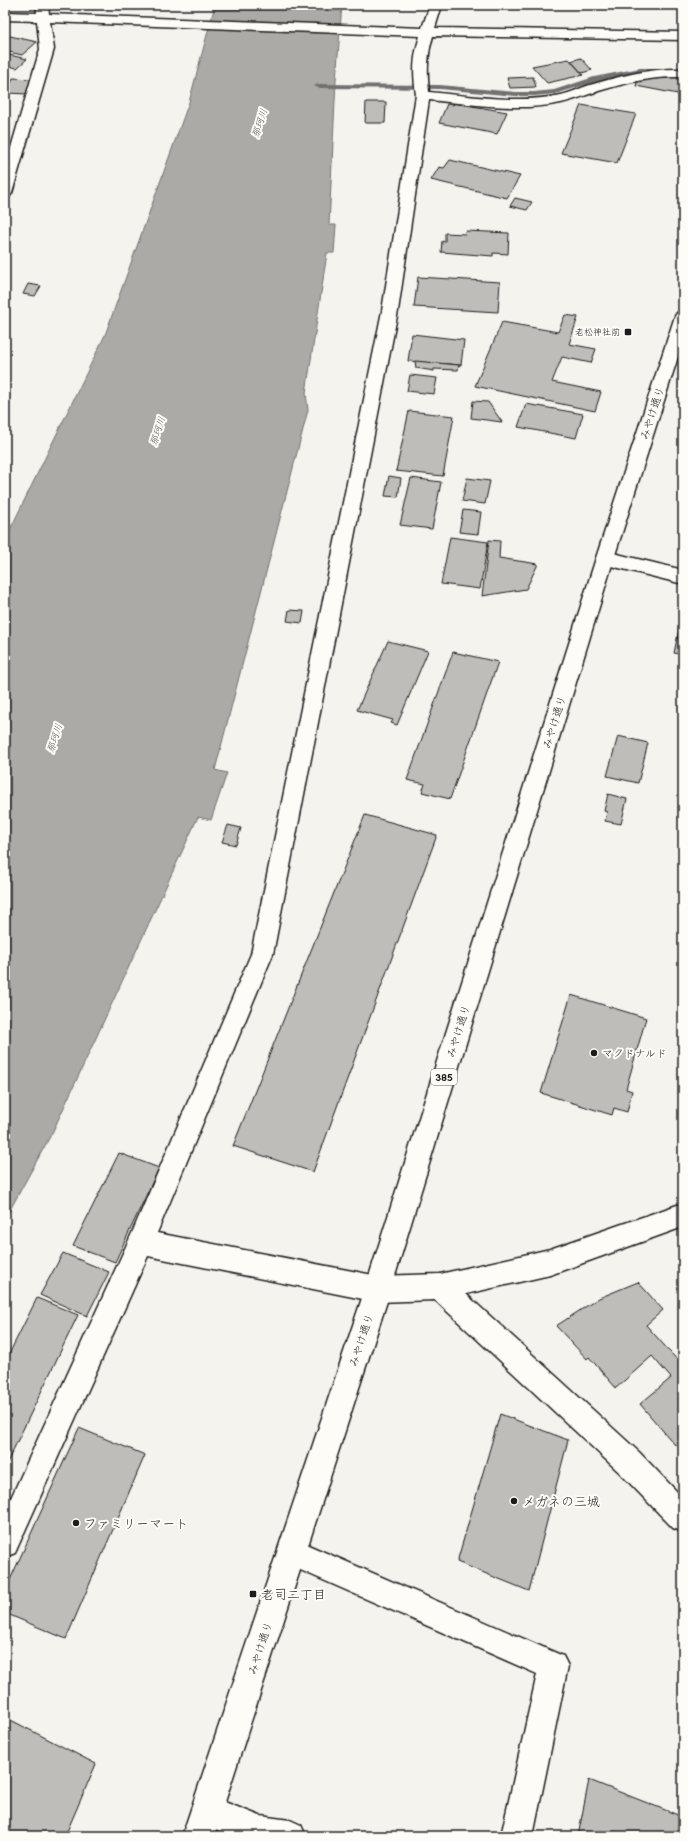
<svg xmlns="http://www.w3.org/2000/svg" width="688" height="1841" font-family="'Balsamiq Sans','Klee One',sans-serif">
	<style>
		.water { fill: #abaaa6; stroke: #72716f }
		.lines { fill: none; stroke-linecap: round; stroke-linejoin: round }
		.stream { fill: #72716f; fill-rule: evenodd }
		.building { fill: #bebdba; stroke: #1c1c1c }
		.minor-casing { stroke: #1c1c1c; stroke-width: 3 }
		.highway-casing { stroke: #1c1c1c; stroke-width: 3 }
		.minor { fill: #fdfcf7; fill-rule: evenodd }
		.highway { fill: #fdfcf7; fill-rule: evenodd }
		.poi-dot { fill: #1c1c1c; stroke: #fdfcf7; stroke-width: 1.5 }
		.labels { text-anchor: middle; stroke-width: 4; stroke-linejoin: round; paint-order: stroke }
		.far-poi-label { font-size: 9px; fill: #1c1c1c; stroke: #fdfcf7; text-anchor: end }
		.far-water-label { font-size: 10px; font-style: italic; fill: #5c5c5a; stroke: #fdfcf7 }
		.shield { fill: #fdfcf7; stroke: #605f5e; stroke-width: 1 }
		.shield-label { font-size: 10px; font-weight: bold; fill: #1c1c1c }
		.street-label { font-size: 11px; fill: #1c1c1c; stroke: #fdfcf7 }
		.poi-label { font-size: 11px; fill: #1c1c1c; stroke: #fdfcf7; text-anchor: start }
		.near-poi-label { font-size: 13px; fill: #1c1c1c; stroke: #fdfcf7; text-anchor: start }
	</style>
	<rect width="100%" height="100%" fill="#f4f3ee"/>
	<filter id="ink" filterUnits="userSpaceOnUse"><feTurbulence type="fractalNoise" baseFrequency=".025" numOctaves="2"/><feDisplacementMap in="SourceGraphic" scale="8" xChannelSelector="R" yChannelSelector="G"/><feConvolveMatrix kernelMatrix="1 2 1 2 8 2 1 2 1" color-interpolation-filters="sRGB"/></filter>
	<g filter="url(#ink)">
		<polygon class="water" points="215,5 342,5 336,80 329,225 336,225 334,253 327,253 306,393 308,410 215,770 227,773 211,820 198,817 53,1131 5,1219 5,540 105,335 189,102"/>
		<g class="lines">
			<polygon class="stream" points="640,68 683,68 683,72 640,72 599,81 555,94 534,96 516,96 440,89 318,88 314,86 318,84 440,85 516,92 534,92 554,90 594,77"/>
		</g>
		<g class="building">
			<polygon points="10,36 37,42 22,55 5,51 5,41"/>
			<polygon points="5,54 27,59 17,68 5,65"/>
			<polygon points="581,58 592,70 582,73 571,61"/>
			<polygon points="569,59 583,75 547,83 532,66"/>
			<polygon points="533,77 536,87 510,88 507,78"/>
			<polygon points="666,77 683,77 683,95 636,86 637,82 651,78"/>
			<polygon points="13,78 32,79 27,94 7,93"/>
			<polygon points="366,102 386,102 385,123 365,123"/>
			<polygon points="455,103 507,112 497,134 439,123 447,104 453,105"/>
			<polygon points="581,105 636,114 617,163 561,153"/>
			<polygon points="450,160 520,176 507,198 431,180 439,167 444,168"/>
			<polygon points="515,198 532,202 527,210 510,206"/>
			<polygon points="466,231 509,233 508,254 493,253 493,256 441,252 442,241 445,242 445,233 465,234"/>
			<polygon points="418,277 500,282 498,312 414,307"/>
			<polygon points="28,284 41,286 35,296 23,294"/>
			<polygon points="565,315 578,317 569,344 596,349 591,363 562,357 552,382 601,392 595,411 475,386 502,322 558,332"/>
			<polygon points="412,334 464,340 461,365 408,361"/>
			<polygon points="415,361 459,365 458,370 434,369 434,371 416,368"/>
			<polygon points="410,375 437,378 434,394 407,391"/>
			<polygon points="473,401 488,402 502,422 471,418"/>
			<polygon points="526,404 583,414 576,438 518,427"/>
			<polygon points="409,411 454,416 443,476 396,471"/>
			<polygon points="389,476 401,478 398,497 385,496"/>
			<polygon points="411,478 441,482 432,529 400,525"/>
			<polygon points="467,478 490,481 485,504 462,501"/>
			<polygon points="463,510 481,512 478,534 459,532"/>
			<polygon points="450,537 488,542 480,589 441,584"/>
			<polygon points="489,540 500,541 499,558 538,564 526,589 482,596"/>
			<polygon points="289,610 304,611 302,623 287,621"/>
			<polygon points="679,629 683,630 683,655 674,653"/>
			<polygon points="388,641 428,651 397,725 391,723 393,720 357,710"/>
			<polygon points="453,652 498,662 450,799 422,792 425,784 407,780"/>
			<polygon points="618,736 648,743 638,783 607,776"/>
			<polygon points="608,794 627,799 621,824 605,821 607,812 604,811"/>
			<polygon points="365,815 437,835 313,1172 233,1146"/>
			<polygon points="228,825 241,828 236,845 222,842"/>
			<polygon points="571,995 646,1018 626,1089 632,1091 627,1112 614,1108 612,1115 541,1093"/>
			<polygon points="119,1153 159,1168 115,1262 73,1246"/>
			<polygon points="63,1253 109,1272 87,1316 40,1295"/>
			<polygon points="638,1282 663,1310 646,1325 679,1362 683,1358 683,1438 675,1445 640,1404 671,1378 652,1356 616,1388 589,1357 587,1359 556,1326 599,1298"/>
			<polygon points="37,1298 78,1315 5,1467 5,1362"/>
			<polygon points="500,1414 568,1440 529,1591 457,1562"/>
			<polygon points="79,1428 145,1455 66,1639 5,1613 5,1591"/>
			<polygon points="5,1717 96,1764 65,1836 5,1836"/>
			<polygon points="589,1780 683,1817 683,1836 578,1836"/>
		</g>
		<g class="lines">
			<g class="minor-casing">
				<g id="minor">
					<path d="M36,5h12l1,9 373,14 8,-23h12l-7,23 248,4v8l-250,-4c-6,19 -6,35 -4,56 43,4 89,12 132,3 10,-2 19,-7 29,-10 30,-9 61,-17 93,-16v8c-28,-1 -55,5 -81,13 -14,4 -27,10 -41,13 -43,9 -89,1 -132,-3l-31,211 -125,643 -116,279 221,43 62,-2 110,-25 133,-46v24l-133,48 -84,19 173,158 44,46v34l-10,-4 -54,-56 -184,-172 -57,2 -230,-46 -133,297 -10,4v-46l127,-278 119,-279 131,-643 34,-216c-3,-23 -3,-37 4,-59l-370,-14 4,27 -42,144 -2,3 -5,1v-29l35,-119 -3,-28 -32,-1v-8l32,1z"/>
					<polygon points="605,551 683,570 683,584 599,563 596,558 599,553"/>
					<polygon points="292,1538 563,1656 568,1666 533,1836 501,1836 537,1674 282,1562 278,1552 282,1542"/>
					<polygon points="207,1795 260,1816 290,1820 301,1825 306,1836 232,1836 196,1821 192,1810 196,1799"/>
				</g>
			</g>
			<g class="highway-casing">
				<polygon id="highway" points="683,311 683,341 614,558 391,1289 214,1836 182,1836 365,1289 596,558 675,316 677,313"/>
			</g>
			<use href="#minor" class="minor"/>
			<use href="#highway" class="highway"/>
		</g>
	</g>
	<g class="poi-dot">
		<rect x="624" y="328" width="8" height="8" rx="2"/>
		<circle cx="594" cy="1053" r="4"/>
		<circle cx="514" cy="1501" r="4"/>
		<circle cx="76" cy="1523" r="4"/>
		<rect x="249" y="1590" width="8" height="8" rx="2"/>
	</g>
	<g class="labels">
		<g class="far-poi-label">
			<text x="620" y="335">老松神社前</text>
		</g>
		<g class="far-water-label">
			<text transform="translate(259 123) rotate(-72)" y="4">那珂川</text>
			<text transform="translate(157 431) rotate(-72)" y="4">那珂川</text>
			<text transform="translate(54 738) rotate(-72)" y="4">那珂川</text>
		</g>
		<rect class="shield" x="431" y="1069" width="26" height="16" rx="3"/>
		<g class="shield-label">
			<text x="444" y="1081">385</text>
		</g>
		<g class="street-label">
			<text transform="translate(652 413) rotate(-72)" y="4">みやけ通り</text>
			<text transform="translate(554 722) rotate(-73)" y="4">みやけ通り</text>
			<text transform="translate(458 1031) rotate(-73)" y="4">みやけ通り</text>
			<text transform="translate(361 1340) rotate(-72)" y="4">みやけ通り</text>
			<text transform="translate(260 1648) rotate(-72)" y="4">みやけ通り</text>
		</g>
		<g class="poi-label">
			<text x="602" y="1057">マクドナルド</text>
		</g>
		<g class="near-poi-label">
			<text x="522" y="1506">メガネの三城</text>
			<text x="84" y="1528">ファミリーマート</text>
			<text x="261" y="1599">老司二丁目</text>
		</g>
	</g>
	<rect width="688" height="1841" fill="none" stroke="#fdfcf7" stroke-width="20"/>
	<rect x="10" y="10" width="668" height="1821" fill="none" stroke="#1c1c1c" stroke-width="1.5" filter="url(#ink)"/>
</svg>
